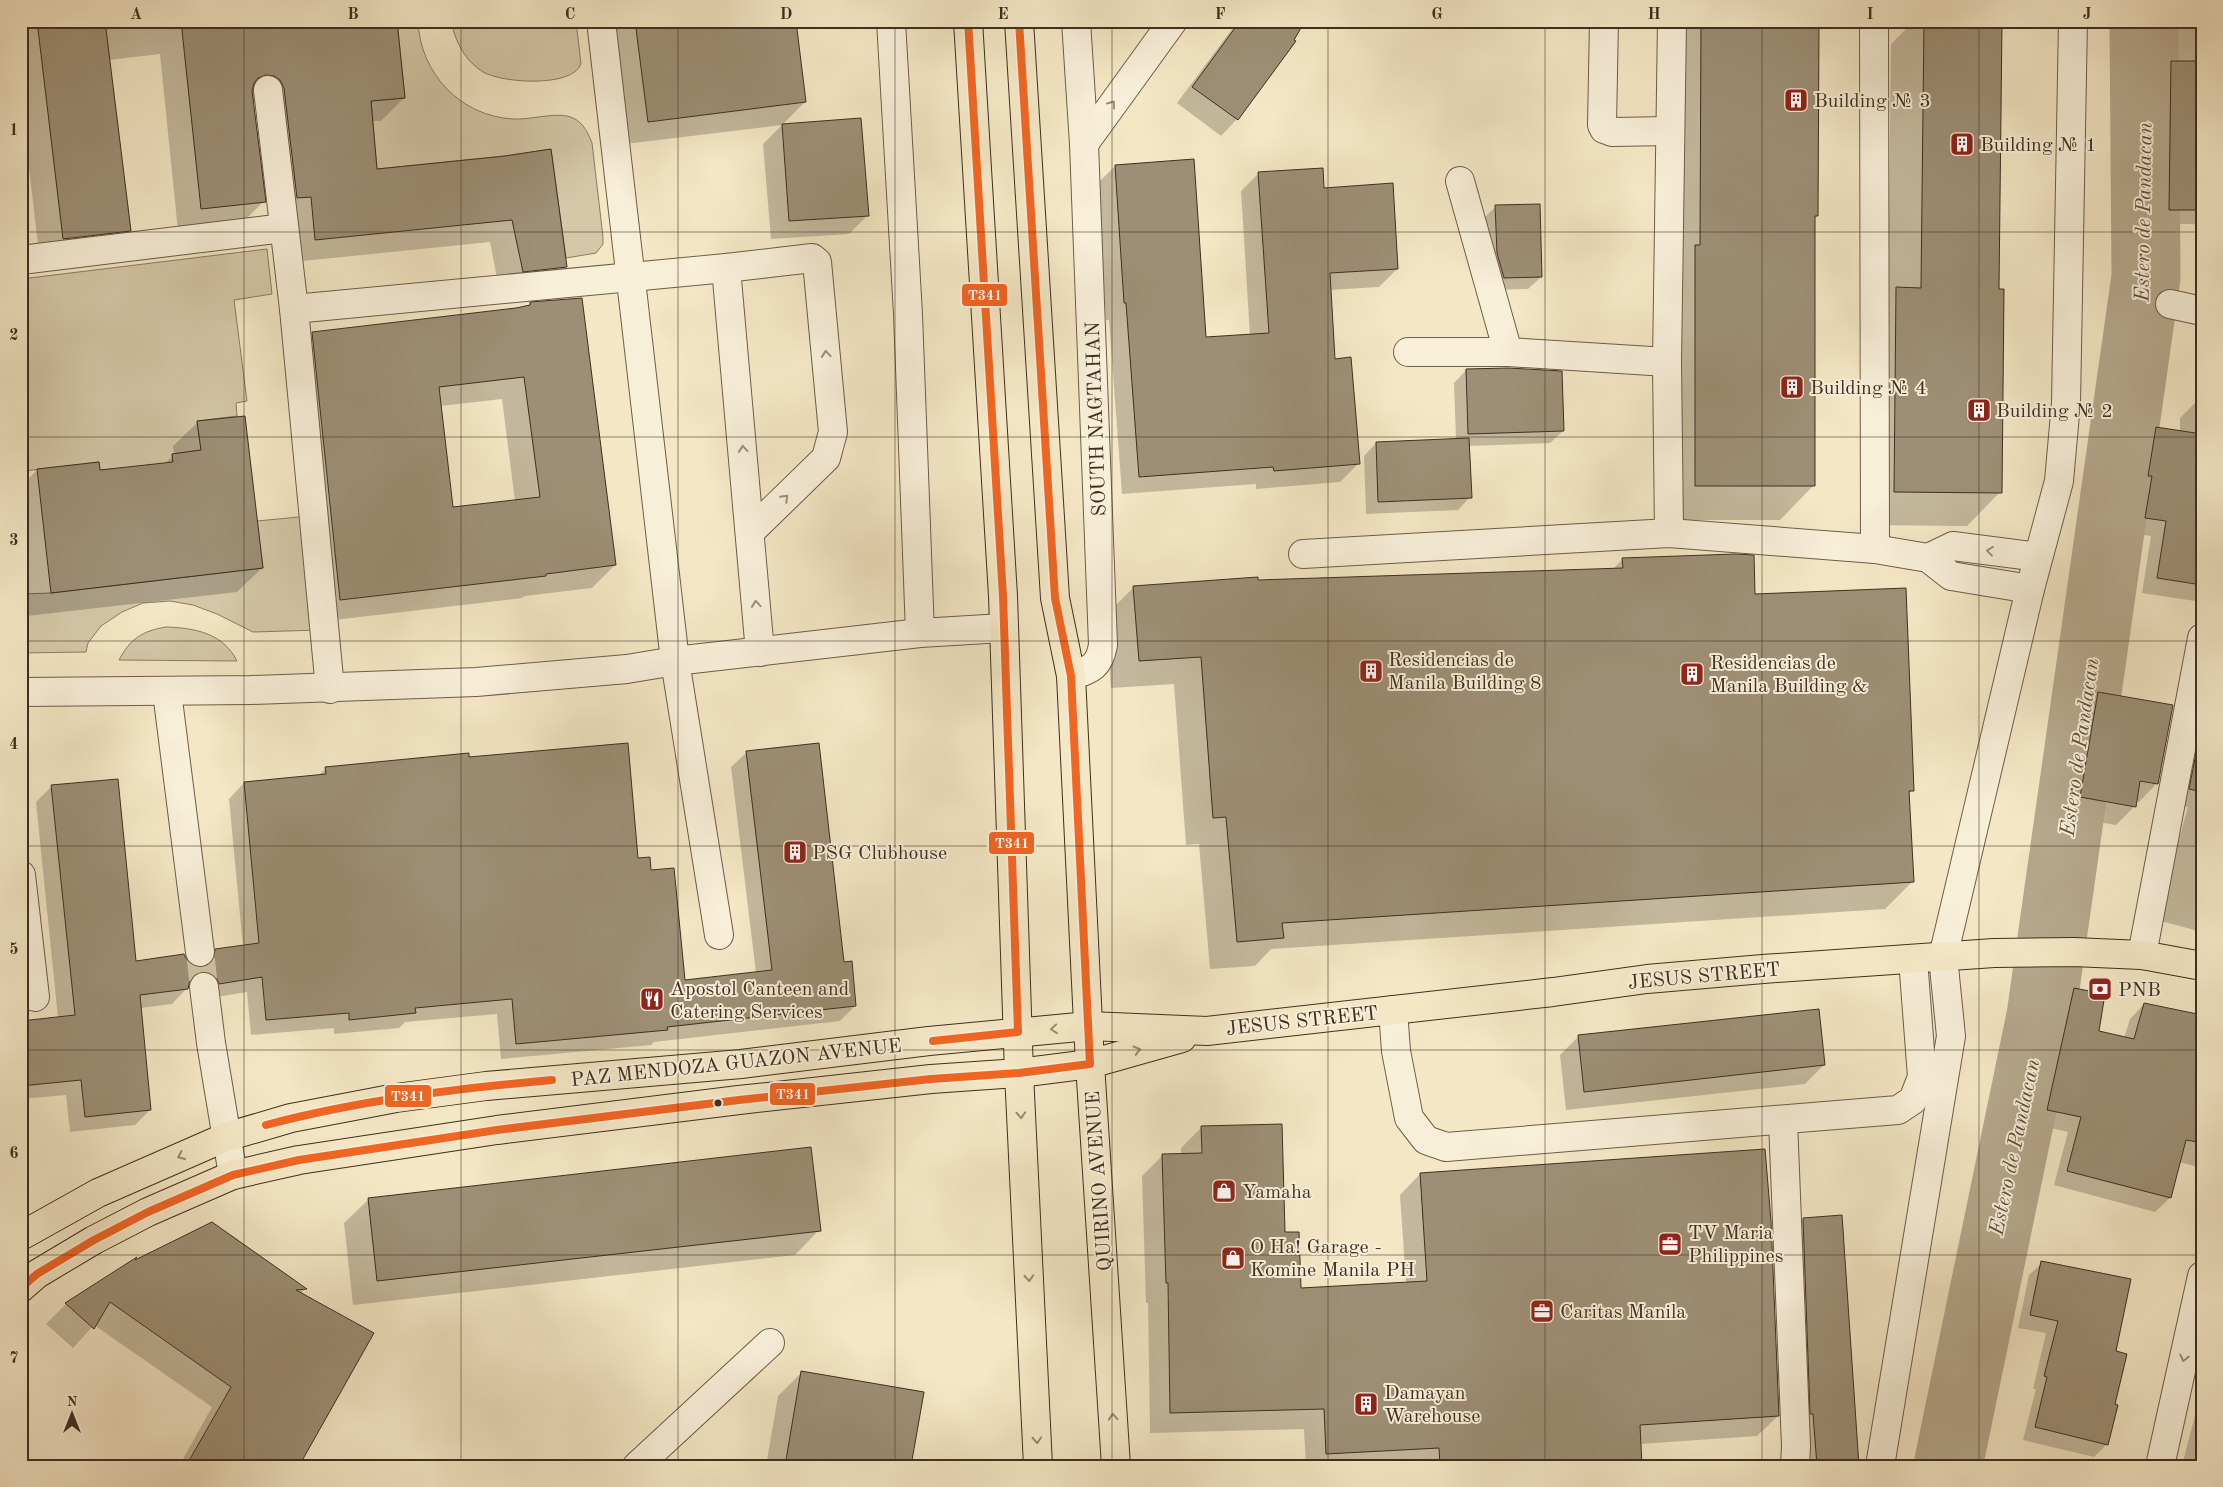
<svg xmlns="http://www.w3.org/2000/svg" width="2223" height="1487" font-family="'Old Standard TT',serif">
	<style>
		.green { fill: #d5c8a9; stroke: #8a7c64 }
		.shadow { fill: #0003; fill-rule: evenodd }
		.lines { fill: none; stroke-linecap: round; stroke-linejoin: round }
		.river { stroke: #b6a88d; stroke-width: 69 }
		.building { fill: #9d8f76; stroke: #3e2f20; fill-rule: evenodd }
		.minor-tunnel { stroke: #d0c2a4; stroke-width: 28; stroke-dasharray: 28 14; stroke-linecap: butt }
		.minor-casing { stroke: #6c5d49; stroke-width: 30 }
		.major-casing { stroke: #3e2f20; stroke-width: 30 }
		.minor { stroke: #f8efd9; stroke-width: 28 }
		.major { stroke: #f4e7c5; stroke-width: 28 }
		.bus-1-casing { stroke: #f8efd9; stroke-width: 11 }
		.bus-1 { stroke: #f26522; stroke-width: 8 }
		.oneway { stroke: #9b8f7c }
		.oneway2 { stroke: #998b72 }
		.grid { fill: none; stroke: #3e2f20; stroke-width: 1; stroke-opacity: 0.55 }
		.bus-dot { fill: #3e2f20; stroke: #f8efd9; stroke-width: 2 }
		.labels { text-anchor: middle; stroke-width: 4; stroke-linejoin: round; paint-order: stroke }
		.poi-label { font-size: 20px; fill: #3e2f20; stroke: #f8efd9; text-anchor: start }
		.street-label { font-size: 20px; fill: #3e2f20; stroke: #f8efd9 }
		.water-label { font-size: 21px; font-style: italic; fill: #5c4d3b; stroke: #f8efd9 }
		.line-badge { stroke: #f8efd9; stroke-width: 2 }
		.badge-label { font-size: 14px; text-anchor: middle; font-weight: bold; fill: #fff }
		.neatline { fill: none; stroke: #3e2f20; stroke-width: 2 }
		.grid-label { font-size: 16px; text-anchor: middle; font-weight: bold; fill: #3e2f20 }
	</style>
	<rect width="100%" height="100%" fill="#f4e7c5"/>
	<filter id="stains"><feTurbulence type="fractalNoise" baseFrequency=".004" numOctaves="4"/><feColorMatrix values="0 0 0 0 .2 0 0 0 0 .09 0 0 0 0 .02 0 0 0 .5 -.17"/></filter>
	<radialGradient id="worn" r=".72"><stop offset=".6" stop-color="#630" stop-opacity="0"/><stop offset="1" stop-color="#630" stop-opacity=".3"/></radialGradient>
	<g class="green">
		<path d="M397,21h21c2,52 42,95 95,98 16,1 39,-6 54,-3 14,3 20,14 25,27l11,94v7l-7,9 -30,5 -15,-109 -46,7 -128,13 -6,-68 34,-3z"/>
		<path d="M451,21h125l5,43c-9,24 -79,19 -98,8 -18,-11 -28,-31 -32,-51z"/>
		<polygon points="267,249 272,294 234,300 247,401 236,403 237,416 197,421 201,450 172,454 176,487 125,468 100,470 99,462 25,471 21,508 21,279"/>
		<polygon points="309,516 321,630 253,632 217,614 193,605 170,601 143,603 122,612 101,626 88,643 86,652 21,653 21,594 51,593 263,568 257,521"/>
		<path d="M166,627c29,1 57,6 71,34l-118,-1c11,-21 23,-29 47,-33z"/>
	</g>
	<g class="shadow">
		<polygon points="21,21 396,21 404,98 381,121 371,121 376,171 506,158 566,267 543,290 500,294 490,242 293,262 257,103 252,99 264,201 241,224 178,231 160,54 109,60 130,230 107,253 40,262 21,99"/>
		<polygon points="610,21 795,21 805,102 782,125 625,144"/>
		<polygon points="1238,21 1303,21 1237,119 1221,136 1177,103"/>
		<polygon points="1668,21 1818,21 1817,215 1813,219 1813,486 1780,520 1662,520"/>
		<polygon points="1914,21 2001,21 1998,290 2000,492 1967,526 1861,525 1862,323 1888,297 1891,44"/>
		<polygon points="2161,21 2202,21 2202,224 2156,224 2157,76 2161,72"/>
		<polygon points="782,125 868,215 849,234 771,239 763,144"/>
		<polygon points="1115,166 1205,339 1250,336 1241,191 1259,173 1397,269 1379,287 1329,290 1334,360 1358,464 1340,482 1256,489 1256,484 1122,494 1109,320 1106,320 1097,184"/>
		<polygon points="1496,206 1541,277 1528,289 1491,290 1483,219"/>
		<path d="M530,304l85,261 -23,23 -67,8 -3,2 -205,24 -27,-266 22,-23 204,-24 11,-3zM502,399l13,102 -63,7 -12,-102z"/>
		<polygon points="1466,370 1563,431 1550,443 1468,446 1470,497 1458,510 1366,514 1364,456 1376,443 1456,440 1454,383"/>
		<polygon points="2196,402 2202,403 2202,602 2142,593 2151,536 2130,533 2137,492 2133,491 2140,444 2156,428 2180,432 2180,418"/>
		<polygon points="198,422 262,568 237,592 27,616 21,565 21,486 37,470 99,471 163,465 174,455 173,446"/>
		<polygon points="1623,559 1754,595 1912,790 1908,795 1913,881 1885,909 1271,949 1255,966 1210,969 1199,844 1186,845 1174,684 1111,688 1106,615 1134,587 1257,581 1612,570"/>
		<polygon points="2202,693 2202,932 2157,920 2188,807 2174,805"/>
		<polygon points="2099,694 2157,783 2139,802 2136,802 2135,806 2116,825 2062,816 2080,712"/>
		<polygon points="747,752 843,963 855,1006 840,1021 654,1042 651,1045 501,1059 497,1014 405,1022 399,1028 334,1034 334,1028 251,1035 247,992 204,999 195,988 188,987 172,1004 140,1008 150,1110 135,1125 70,1132 66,1095 21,1099 21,1022 58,1018 36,802 52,786 135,962 187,963 193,967 200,969 216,951 243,947 229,799 244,783 318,776 326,768 468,758 637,859 650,872 684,981 756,973 731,767"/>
		<polygon points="2074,989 2097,1032 2124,1038 2130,1019 2144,1004 2202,1016 2202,1168 2179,1162 2170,1198 2155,1212 2054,1185 2068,1132 2034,1124 2060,1004"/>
		<polygon points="1579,1036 1824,1065 1805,1084 1566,1110 1560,1055"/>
		<polygon points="1202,1127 1284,1234 1300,1290 1406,1283 1400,1195 1420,1174 1778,1416 1757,1436 1640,1444 1641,1466 1306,1466 1304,1429 1150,1433 1148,1303 1146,1303 1142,1176 1162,1156 1181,1155 1181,1148"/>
		<polygon points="369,1199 819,1230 795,1255 353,1305 344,1223"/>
		<polygon points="1803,1220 1858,1466 1798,1466 1784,1238"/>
		<polygon points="133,1261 305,1289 300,1294 298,1466 179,1466 212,1407 94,1325 73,1348 46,1324 66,1304"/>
		<polygon points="2042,1263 2115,1352 2113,1405 2107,1444 2094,1457 2023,1440 2036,1389 2033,1389 2046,1333 2018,1328 2029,1275"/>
		<polygon points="802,1372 910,1466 766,1466 778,1396"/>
		<polygon points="2202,1388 2202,1466 2178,1466 2183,1462"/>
	</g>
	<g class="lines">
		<polyline class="river" points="1948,1466 2041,1016 2146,277 2144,21"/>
	</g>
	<g class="building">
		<polygon points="37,21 105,21 131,231 63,239"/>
		<polygon points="181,21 397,21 405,98 371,101 377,169 505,156 551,149 567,267 523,272 512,220 315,240 311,197 297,198 284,88 280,80 274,76 266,75 258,78 254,83 252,91 266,202 201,209"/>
		<polygon points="635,21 796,21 806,102 648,122"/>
		<polygon points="1240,21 1305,21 1294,40 1296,41 1238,120 1192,87"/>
		<polygon points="1701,21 1819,21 1818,216 1815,216 1815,486 1695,486 1695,245 1700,245"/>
		<polygon points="1924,21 2002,21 1999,289 2004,289 2002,493 1894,492 1896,287 1921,288"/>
		<polygon points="2171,61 2202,61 2202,210 2169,210"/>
		<polygon points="861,118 869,216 789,221 782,124"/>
		<polygon points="1194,159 1206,337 1269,333 1258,172 1323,168 1324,188 1393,183 1398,269 1330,273 1335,359 1351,357 1360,464 1274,471 1273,467 1139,477 1126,303 1124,303 1115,165"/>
		<polygon points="1540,204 1542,277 1504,278 1497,253 1495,205"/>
		<path d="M582,298l34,267 -70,9v2l-206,24 -28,-268 204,-24 14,-3v-3zM524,377l16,120 -87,10 -14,-120z"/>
		<polygon points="1508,368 1562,371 1564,431 1468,434 1466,369"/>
		<polygon points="245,416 263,568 51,593 37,469 99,462 100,470 173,462 172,454 201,450 197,421"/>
		<polygon points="2156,427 2202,434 2202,585 2157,578 2166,521 2145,518 2152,476 2148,476"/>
		<polygon points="1469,438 1472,498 1378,502 1376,442"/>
		<polygon points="1735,554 1754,555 1755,594 1906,588 1914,791 1909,791 1914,882 1282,923 1284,938 1237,942 1226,817 1213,818 1201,657 1139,661 1133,586 1258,577 1258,580 1623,568 1622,558"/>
		<polygon points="2098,692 2173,705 2158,784 2140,781 2136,807 2080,797"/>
		<polygon points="2202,723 2202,792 2189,789"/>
		<polygon points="628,743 638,858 650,857 651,870 674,868 685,980 772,970 746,751 819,743 844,962 852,961 856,1006 667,1027 668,1030 516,1044 512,999 415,1008 416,1013 349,1020 349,1013 266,1020 262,977 219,984 216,977 210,973 203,972 194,975 190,980 188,989 140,995 151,1110 85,1117 81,1080 21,1086 21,1021 75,1015 51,785 118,779 136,961 184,954 188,962 194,966 201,968 209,965 214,958 215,949 259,943 244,782 326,774 325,767 469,753 469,757"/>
		<polygon points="2074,988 2105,994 2099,1031 2134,1039 2144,1003 2202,1015 2202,1125 2198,1142 2186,1140 2171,1198 2067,1171 2081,1117 2047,1110"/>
		<polygon points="1819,1009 1825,1065 1584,1092 1578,1035"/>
		<polygon points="1282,1124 1285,1232 1299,1232 1301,1288 1427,1281 1420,1173 1765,1149 1771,1221 1779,1416 1640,1425 1642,1466 1440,1466 1439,1448 1326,1454 1324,1409 1170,1413 1168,1283 1166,1283 1162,1154 1202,1153 1201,1126"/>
		<polygon points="811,1147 821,1231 377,1281 368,1198"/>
		<polygon points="1842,1215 1859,1466 1817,1466 1813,1414 1810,1414 1803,1218"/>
		<polygon points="212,1222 307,1289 296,1290 374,1333 299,1466 186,1466 231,1387 110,1302 94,1329 65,1303 137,1257 135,1260"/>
		<polygon points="2041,1261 2131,1279 2116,1351 2127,1354 2115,1404 2118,1405 2108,1445 2035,1427 2047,1377 2044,1376 2058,1321 2030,1315"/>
		<polygon points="801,1371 924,1392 911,1466 785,1466"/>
	</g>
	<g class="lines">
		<polyline class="minor-tunnel" points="200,952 204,987"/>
		<g class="minor-casing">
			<g id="minor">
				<polyline points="601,21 675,661 719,935"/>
				<polyline points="891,21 908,314 920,633 1003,628"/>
				<polyline points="1604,21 1602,125 1604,129 1612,132 1670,131"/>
				<polyline points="1874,21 1875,549"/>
				<polyline points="268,90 294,309 330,689"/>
				<polyline points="1084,144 1173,21"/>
				<polyline points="1460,181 1508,352 1667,362"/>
				<polyline points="21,260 284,228"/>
				<polyline points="726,268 760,652"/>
				<polyline points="2170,304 2202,311"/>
				<polyline points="294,309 726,268 812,258 817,262 833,432 826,458 750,532"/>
				<polyline points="1408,352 1508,352"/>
				<polyline points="1669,533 1667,362 1672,21"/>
				<polyline points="1303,554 1669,533 1875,549 1928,558 1951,576 2030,589"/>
				<polyline points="1928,558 1953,546 2038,557"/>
				<path d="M1071,676c20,-7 28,-9 32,-31l-19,-501 -8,-123"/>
				<polyline points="21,692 251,690 476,682 627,669 675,661 920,633"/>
				<polyline points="167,692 200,952"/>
				<polyline points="21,875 35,997"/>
				<polyline points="2142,955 2202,638"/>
				<polyline points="204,987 211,1043 233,1175"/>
				<polyline points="1393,1010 1396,1051 1409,1118 1426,1140 1446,1147 1898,1110 1913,1100 1922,1077 1913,959"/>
				<polyline points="1783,1121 1796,1446 1795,1466"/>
				<polyline points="637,1466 770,1343"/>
				<polyline points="1880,1466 1951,1036 1943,957 2030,589 2059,481 2066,403 2073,21"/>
				<polyline points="2160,1466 2202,1276"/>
			</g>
		</g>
		<g class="major-casing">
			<g id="major">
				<polyline points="968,21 1003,596 1019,1073 1038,1466"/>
				<polyline points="1019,21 1055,598 1071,676 1090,1064 1116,1466"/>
				<polyline points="21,1236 98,1193 226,1137 291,1118 396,1098 486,1086 741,1064 929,1041 1089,1026 1207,1031 1553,992 1647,979 1763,969 1994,953 2073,952 2142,955 2202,966"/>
				<polyline points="21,1288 37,1274 94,1240 148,1212 233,1175 299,1160 497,1130 739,1100 931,1079 1019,1073 1090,1064 1182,1038"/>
			</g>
		</g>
		<use href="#minor" class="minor"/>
		<use href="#major" class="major"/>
		<g class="bus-1-casing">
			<g id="bus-1">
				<polyline points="933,1041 1018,1032 1003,596 968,21"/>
				<path d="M266,1125c94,-25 189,-36 286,-45"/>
				<polyline points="21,1288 37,1274 94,1240 148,1212 233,1175 299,1160 497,1130 739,1100 931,1079 1019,1073 1090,1064 1071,676 1055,598 1019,21"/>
			</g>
		</g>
		<use href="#bus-1" class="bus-1"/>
	</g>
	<defs><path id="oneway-chevron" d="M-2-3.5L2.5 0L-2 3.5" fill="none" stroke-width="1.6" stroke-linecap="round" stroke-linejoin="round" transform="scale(1.25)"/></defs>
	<g class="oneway">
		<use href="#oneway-chevron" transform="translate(1112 104) rotate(-54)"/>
		<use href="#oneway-chevron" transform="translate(826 354) rotate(-95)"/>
		<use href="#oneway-chevron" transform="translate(743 449) rotate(-95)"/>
		<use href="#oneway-chevron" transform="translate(785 498) rotate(-45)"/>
		<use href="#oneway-chevron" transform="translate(1990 551) rotate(-173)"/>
		<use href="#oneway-chevron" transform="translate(756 604) rotate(-95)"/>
		<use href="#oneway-chevron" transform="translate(2184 1358) rotate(103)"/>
	</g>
	<g class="oneway2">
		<use href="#oneway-chevron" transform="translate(1054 1029) rotate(175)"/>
		<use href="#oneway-chevron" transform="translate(1137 1050) rotate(-16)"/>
		<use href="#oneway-chevron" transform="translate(1021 1115) rotate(87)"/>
		<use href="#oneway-chevron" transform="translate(181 1156) rotate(156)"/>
		<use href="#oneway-chevron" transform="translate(1029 1278) rotate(87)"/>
		<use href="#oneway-chevron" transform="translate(1113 1417) rotate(-94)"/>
		<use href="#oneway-chevron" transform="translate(1037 1440) rotate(87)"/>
	</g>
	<path class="grid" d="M244,21v1445M461,21v1445M678,21v1445M895,21v1445M1112,21v1445M1328,21v1445M1545,21v1445M1762,21v1445M1979,21v1445M21,232h2181M21,437h2181M21,641h2181M21,846h2181M21,1050h2181M21,1255h2181"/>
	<defs>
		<g id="building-square" transform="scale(1.25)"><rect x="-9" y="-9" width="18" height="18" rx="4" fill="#8f2418" stroke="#f8efd9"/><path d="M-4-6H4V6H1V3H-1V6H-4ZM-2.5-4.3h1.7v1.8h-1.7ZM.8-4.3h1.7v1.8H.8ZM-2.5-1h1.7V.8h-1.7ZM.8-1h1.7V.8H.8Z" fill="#fff"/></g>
		<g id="bank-square" transform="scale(1.25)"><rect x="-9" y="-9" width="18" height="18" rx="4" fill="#8f2418" stroke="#f8efd9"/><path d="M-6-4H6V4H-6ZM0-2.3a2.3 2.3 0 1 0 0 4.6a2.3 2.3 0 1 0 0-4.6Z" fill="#fff"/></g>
		<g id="restaurant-square" transform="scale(1.25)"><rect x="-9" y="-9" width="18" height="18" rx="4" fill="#8f2418" stroke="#f8efd9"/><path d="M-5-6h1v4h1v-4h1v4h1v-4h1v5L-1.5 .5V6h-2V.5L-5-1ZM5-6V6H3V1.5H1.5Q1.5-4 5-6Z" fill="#fff"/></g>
		<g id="shop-square" transform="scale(1.25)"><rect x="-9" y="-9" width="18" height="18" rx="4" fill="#8f2418" stroke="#f8efd9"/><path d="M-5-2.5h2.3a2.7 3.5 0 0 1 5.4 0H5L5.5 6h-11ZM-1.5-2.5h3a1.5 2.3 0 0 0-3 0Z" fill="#fff"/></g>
		<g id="office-square" transform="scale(1.25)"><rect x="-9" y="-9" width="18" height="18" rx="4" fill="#8f2418" stroke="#f8efd9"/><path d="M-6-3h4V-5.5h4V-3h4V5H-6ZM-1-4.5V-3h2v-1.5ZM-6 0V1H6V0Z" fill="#fff"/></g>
	</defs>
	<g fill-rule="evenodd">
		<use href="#building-square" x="1796" y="100"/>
		<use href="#building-square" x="1962" y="144"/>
		<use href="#building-square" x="1792" y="387"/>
		<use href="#building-square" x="1979" y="410"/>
		<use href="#building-square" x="1371" y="671"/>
		<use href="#building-square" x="1692" y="674"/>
		<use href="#building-square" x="795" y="852"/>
		<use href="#bank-square" x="2100" y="989"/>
		<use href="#restaurant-square" x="652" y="999"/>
		<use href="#shop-square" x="1224" y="1191"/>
		<use href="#office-square" x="1670" y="1244"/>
		<use href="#shop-square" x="1233" y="1258"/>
		<use href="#office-square" x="1542" y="1311"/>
		<use href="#building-square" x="1366" y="1404"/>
	</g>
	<circle class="bus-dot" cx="718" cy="1103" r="4.5"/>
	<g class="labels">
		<g class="poi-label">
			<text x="1814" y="107">Building № 3</text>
			<text x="1980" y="151">Building № 1</text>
			<text x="1810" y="394">Building № 4</text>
			<text x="1996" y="417">Building № 2</text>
			<text x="1388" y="666">Residencias de<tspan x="1388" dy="23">Manila Building 8</tspan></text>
			<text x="1710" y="669">Residencias de<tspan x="1710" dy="23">Manila Building &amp;</tspan></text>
			<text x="812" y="859">PSG Clubhouse</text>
			<text x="670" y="995">Apostol Canteen and<tspan x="670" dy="23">Catering Services</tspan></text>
			<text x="2118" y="996">PNB</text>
			<text x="1242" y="1198">Yamaha</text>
			<text x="1688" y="1239">TV Maria<tspan x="1688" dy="23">Philippines</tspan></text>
			<text x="1250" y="1253">O Ha! Garage -<tspan x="1250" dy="23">Komine Manila PH</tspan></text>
			<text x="1560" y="1318">Caritas Manila</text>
			<text x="1384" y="1399">Damayan<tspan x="1384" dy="23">Warehouse</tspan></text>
		</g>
		<g class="street-label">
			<text transform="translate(1095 419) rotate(-92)" y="7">SOUTH NAGTAHAN</text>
			<text transform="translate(1704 975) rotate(-5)" y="7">JESUS STREET</text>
			<text transform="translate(1302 1020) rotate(-6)" y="7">JESUS STREET</text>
			<text transform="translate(736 1062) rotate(-6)" y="7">PAZ MENDOZA GUAZON AVENUE</text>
			<text transform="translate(1098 1181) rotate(-94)" y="7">QUIRINO AVENUE</text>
		</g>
		<g class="water-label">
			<text transform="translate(2143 212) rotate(-89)" y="7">Estero de Pandacan</text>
			<text transform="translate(2079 747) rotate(-82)" y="7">Estero de Pandacan</text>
			<text transform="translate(2014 1147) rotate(-78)" y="7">Estero de Pandacan</text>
		</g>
	</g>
	<g class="line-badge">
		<rect x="961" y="283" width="47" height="24" rx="5" fill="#f26522"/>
		<rect x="988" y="831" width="47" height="24" rx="5" fill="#f26522"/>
		<rect x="769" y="1082" width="47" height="24" rx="5" fill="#f26522"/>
		<rect x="384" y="1084" width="48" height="24" rx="5" fill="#f26522"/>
	</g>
	<g class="badge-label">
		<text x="985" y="300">T341</text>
		<text x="1012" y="848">T341</text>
		<text x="793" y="1099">T341</text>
		<text x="408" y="1101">T341</text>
	</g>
	<rect width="2223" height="1487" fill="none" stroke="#f4e7c5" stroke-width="55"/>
	<g transform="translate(72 1414)" stroke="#f8efd9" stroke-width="4" paint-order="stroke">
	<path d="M0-4L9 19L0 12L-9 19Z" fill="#3e2f20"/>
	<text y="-8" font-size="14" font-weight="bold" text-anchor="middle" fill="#3e2f20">N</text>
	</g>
	<rect x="28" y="28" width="2168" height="1432" class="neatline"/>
	<g class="grid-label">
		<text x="136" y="19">A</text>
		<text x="353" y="19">B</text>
		<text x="570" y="19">C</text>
		<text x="786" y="19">D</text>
		<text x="1003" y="19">E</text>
		<text x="1220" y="19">F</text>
		<text x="1437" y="19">G</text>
		<text x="1654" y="19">H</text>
		<text x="1870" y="19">I</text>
		<text x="2087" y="19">J</text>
		<text x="14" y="135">1</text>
		<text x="14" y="340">2</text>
		<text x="14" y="545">3</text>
		<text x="14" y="749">4</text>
		<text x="14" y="954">5</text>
		<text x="14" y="1158">6</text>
		<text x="14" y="1363">7</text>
	</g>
	<rect width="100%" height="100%" filter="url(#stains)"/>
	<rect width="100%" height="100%" fill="url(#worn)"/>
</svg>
